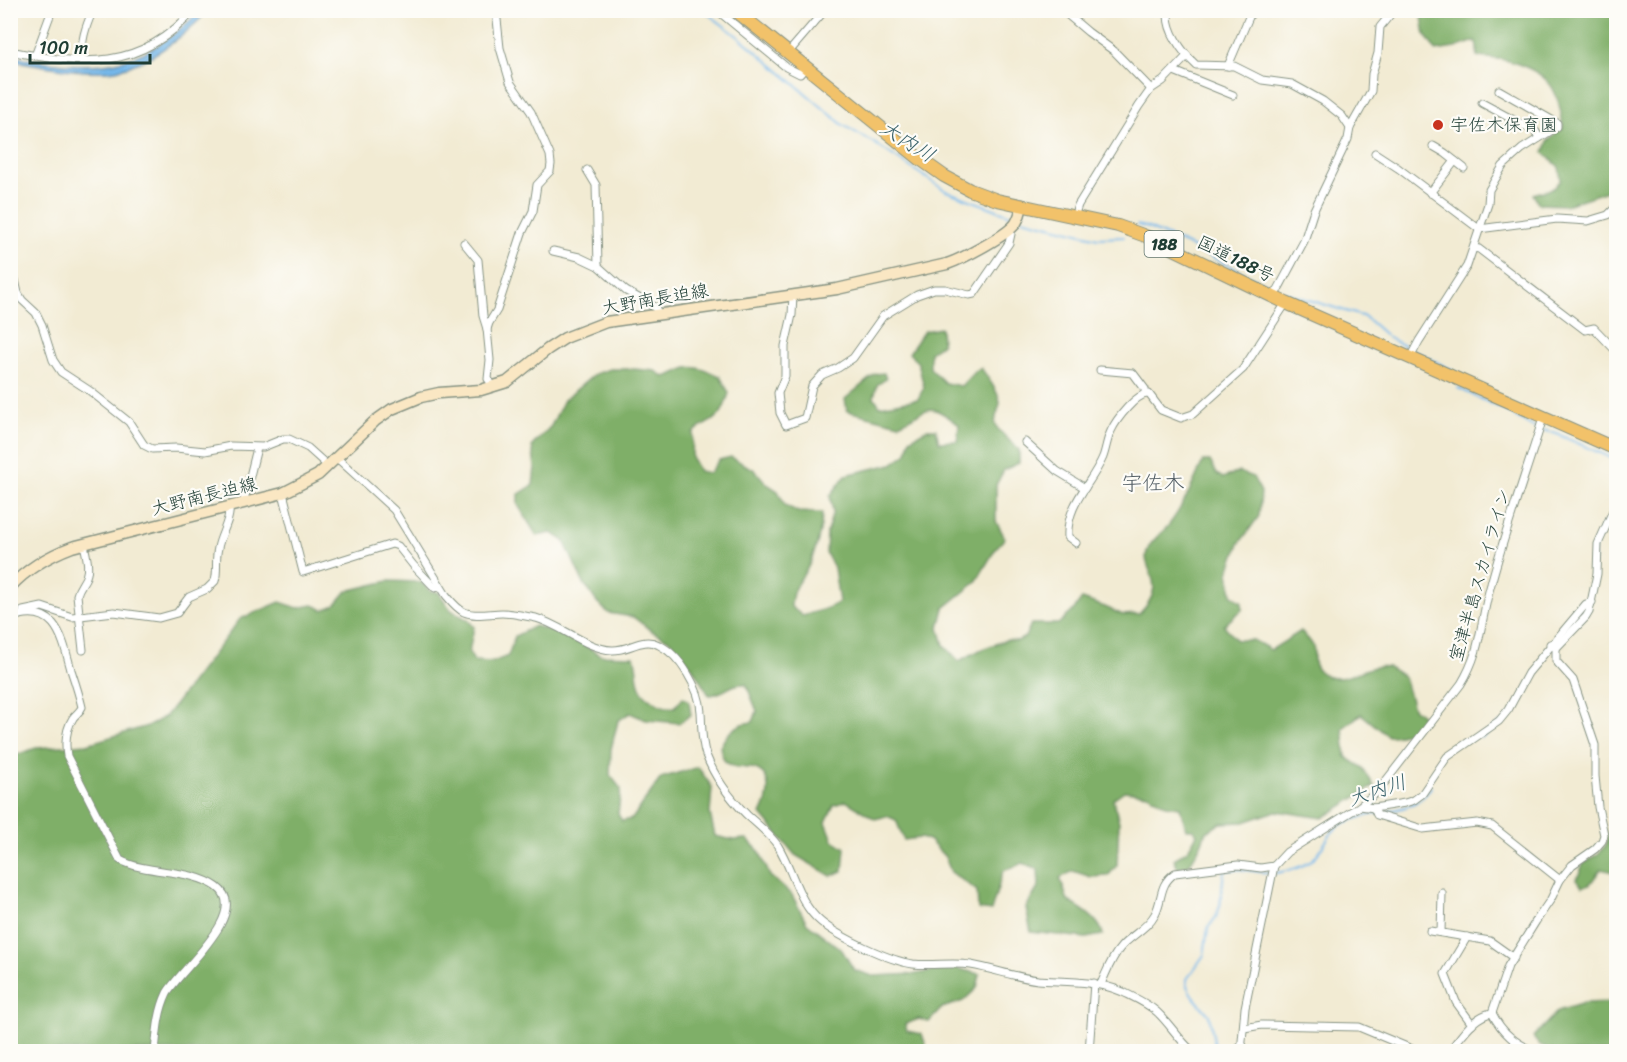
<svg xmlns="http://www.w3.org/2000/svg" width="1627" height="1062" font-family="Sriracha,'Klee One',sans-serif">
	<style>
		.forest { fill: #7faf68; stroke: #4f764e; stroke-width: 1.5 }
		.water { fill: #75b7ea; stroke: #4a7a8f; stroke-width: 1.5 }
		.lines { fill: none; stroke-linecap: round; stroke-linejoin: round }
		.stream { stroke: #75b7ea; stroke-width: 2 }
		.minor-casing { stroke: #889484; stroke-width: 9 }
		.secondary-casing { stroke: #889484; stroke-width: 13 }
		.trunk-casing { stroke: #889484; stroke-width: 14 }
		.minor { stroke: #fff; stroke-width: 7 }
		.secondary { stroke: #fae7c3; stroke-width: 10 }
		.trunk { stroke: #f2c26a; stroke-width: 12 }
		.poi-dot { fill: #c8321e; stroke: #fdfcf7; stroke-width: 2 }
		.labels { text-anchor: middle; stroke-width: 4.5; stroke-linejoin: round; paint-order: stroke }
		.shield { fill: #fdfcf7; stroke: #62766e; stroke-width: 1.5 }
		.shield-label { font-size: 16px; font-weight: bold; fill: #1f3d34 }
		.poi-label { font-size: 18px; fill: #1f3d34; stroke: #fdfcf7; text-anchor: start }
		.street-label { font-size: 18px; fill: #1f3d34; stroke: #fdfcf7 }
		.water-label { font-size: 20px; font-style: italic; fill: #39626b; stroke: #fdfcf7 }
		.quarter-label { font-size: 21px; fill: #535e65; stroke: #fdfcf7 }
	</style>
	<rect width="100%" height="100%" fill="#fdfcf7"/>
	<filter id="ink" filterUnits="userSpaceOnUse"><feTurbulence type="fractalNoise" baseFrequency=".0167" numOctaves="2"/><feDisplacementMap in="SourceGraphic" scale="12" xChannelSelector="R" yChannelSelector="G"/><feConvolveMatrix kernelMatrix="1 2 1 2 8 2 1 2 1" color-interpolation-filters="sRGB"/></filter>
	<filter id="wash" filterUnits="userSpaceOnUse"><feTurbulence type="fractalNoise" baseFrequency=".008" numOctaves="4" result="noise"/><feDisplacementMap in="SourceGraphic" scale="24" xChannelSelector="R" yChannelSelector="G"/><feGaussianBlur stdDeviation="1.35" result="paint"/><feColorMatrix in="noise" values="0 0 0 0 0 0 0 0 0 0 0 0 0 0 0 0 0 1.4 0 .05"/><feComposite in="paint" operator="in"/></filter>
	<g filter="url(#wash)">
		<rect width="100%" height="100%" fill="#f2ebd3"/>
		<g class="forest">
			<path d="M1421,11h195v177l-50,17 -27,-1 -6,-10 21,-6 7,-8 -2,-13 -15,-14 4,-12 15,-13c-4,-41 -14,-55 -54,-67 -10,-3 -22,-2 -32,-5v-11l-2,-4 -20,7 -19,3 -11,-16z"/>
			<path d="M941,328l1,16 -12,8v16l15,15 16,3 14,-15 6,-3c6,9 18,24 19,34 0,9 -7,14 -4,24 3,6 18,18 23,24v13l-15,7 -8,15v36l9,17 -9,10 -20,34 -32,26 -5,20 5,17 15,16 23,-12 24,-9 12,1 7,-4 6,-13h27l14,-12 10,-13 23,8 18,8 16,-1c34,-34 -3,-45 10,-67 4,-8 13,-14 19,-21 15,-19 25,-42 35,-65h7l7,13 6,4 16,-6 14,5 8,15 -2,24 -20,28 -10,27 3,24 10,7v8l-18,15 12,15h17l18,10 30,-19c3,4 10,10 12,15 3,9 -3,18 7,26 22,18 44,-10 68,-5 5,2 11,7 16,10l9,31 11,9c-8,15 -20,19 -36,19l-27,-22 -18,14 3,29 17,11 11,18 -51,32 -47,-7 -32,11 -23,1 -15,9 -6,15 -11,18 -11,4 -4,-10 14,-9 9,-16 -4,-5h-7l-6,-22 -14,-2 -18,-11 -24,-3 -11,8 6,23 -2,43 -9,11 -17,1 -18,-6 -13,7 8,23c13,7 33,19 35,34l-17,3 -55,-6 -5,-24 13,-22 -1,-17 -15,-6 -20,8 -12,40 -13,-2 -1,-18 -26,-19 -6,-15 -16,-17 -9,-2 -16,2 -8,-20 -9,-4 -12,3 -29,-18 -12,4 -8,17 7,18 12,8 -2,23 -12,5 -36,-21 -34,-41c8,-15 14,-42 -10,-46 -10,-1 -19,1 -27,-8 -2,-3 -3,-10 -4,-13 7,-15 17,-24 33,-25l4,-11 -11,-27c-18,-1 -19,10 -37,11l-17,-28 -21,-26 -19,-10 -19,-14 -25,-4 -12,-12 -13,-19 -19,-41 -12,-8 -15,3 -19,-31v-10l15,-10 2,-18 -3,-21 19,-20 13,-26 31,-26 15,-5h23l23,2 8,6c10,-2 15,-7 23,-9 11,-2 22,4 33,8l9,17c-10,33 -14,22 -36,40l-1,25 7,13 10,2 10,-13 12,-3 24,13 12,14 11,7 7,14 13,7 24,1c0,17 -7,41 -15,56 -10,16 -15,18 -16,38l12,9c12,-5 25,-6 36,-14l-5,-34 -8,-15 1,-21 6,-20 -3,-16 16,-21 46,-11 15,-11 3,-14 17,-10h9l3,13 18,-1 2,-16c-32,-25 -28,-16 -60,-1l-52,-13 -2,-12 30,-25 9,-1 2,6 -9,6 -3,12 6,9 38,-7 6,-12 -6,-24 -9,-10 15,-22z"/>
			<path d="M388,581l32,1 11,9 7,1 13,18 17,10 6,7 -5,25 5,9 19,1 15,-6 7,-20 20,-10 34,10 31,19 34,1c6,18 -1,33 18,44 9,6 13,8 23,7l8,-10 6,4 2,14 -12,8 -33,-3 -16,-7 -12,8 -7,28 -1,26 11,14 -3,25 4,7 10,-2 29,-41 37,-11 14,20 -2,27 5,22 18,4 14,-1 12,12 11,25 22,19 15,28 35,27 12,20 19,6 42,-2 40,-6 25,6 -3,14 -14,13 -21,7 -13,14 -10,-3 -14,5 2,7 15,3 5,15 -1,2h-915l-1,-294 26,-9 51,-4 64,-19 15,-9 74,-97 40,-17 18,6 15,-3 11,5 11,-5 12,-14z"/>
			<polygon points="1616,821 1616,896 1614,872 1601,869 1590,884 1582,887 1577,879 1583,864 1597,855 1606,845 1609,828"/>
			<path d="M1616,1000v51c-22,1 -72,8 -83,-14l25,-26 26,-8 30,-1z"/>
		</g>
		<path class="water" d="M200,11h8c-24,25 -57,51 -92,59 -29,5 -76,-5 -105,-10v-4c83,15 126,18 189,-45z"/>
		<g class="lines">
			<g class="stream">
				<polyline points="703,10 744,41 843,125 874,143 946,191 1016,217"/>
				<polyline points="1022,219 1098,238 1124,237"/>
				<polyline points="1137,225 1146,227 1190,246 1275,289"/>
				<polyline points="1280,291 1365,317 1389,338 1454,371"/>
				<polyline points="1458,388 1500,408 1535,428 1557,434 1616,460"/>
				<polyline points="1613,504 1616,493"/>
				<polyline points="1591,589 1595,541 1604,523"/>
				<polyline points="1568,630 1582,616 1587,606"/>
				<polyline points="1481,738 1500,723"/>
				<path d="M1276,873c12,-2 29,-6 38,-15 12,-12 14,-28 30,-35 27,-14 71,-7 87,-36"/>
				<polyline points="1216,1052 1209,1015 1192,995 1187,986 1187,979 1204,955 1208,928 1216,917 1220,906 1224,871 1237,869 1270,873"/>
			</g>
		</g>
	</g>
	<g filter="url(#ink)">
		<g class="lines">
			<g class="minor-casing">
				<g id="minor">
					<polyline points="717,10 786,67 800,74 806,67"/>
					<polyline points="1062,10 1088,32 1114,51 1151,89"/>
					<path d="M1169,10c-5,18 14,43 27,55l38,1 28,14 30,4 31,17 19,15 8,12"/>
					<path d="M10,51c73,15 130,20 184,-41"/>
					<polyline points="788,53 825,10"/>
					<polyline points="35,56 52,10"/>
					<path d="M82,60c-1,-19 3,-32 11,-50"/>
					<polyline points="1228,66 1252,10"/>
					<polyline points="1174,71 1233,95"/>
					<polyline points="1482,103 1536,132 1539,138"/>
					<polyline points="1433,146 1445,153 1464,168"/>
					<polyline points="1375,153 1398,168 1479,229 1557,219 1588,221 1608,215 1616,207"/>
					<polyline points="587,170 596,185 598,266 626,291 655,307 658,313"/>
					<polyline points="1430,193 1455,161"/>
					<polyline points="1074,217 1078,205 1139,106 1151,89 1163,81 1187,56"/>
					<polyline points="464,243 478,260 483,316 487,329"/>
					<polyline points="1474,248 1479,249 1585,330 1594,328 1616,351"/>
					<polyline points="553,251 579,257 598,266"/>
					<polyline points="10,258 18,293 22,300 36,313 42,325 53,360 61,372 90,391 129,422 144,445 152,449 176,448 205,451 231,446 263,447 283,439 289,439 308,448 328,466"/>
					<polyline points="793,295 792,315 785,346 785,376 778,393 780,413 786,425 805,418 812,386 822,375 838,368 853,358 883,316 917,295 934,289 945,289 969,295 974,294 1009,243 1011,234 1010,229"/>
					<polyline points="1274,297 1304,241 1314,210 1348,139 1350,128 1371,91 1372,74 1378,53 1380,27 1394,10"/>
					<polyline points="1410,358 1419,341 1467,266 1488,204 1489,190 1503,166 1522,149 1557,127 1557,123 1499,90"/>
					<polyline points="1100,370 1133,373 1145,389 1145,393"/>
					<polyline points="494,387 488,379 490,360 487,329 489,323 497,310 522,233 533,211 537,185 550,171 551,164 550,155 531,112 510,82 500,48 496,10"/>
					<polyline points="1025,442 1057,471 1085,488"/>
					<path d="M337,458l57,52 52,85c5,6 10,13 18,17 11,5 26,1 38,1 11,0 23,3 34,5 25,7 51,31 76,32 17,1 30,-14 47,-5 21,10 41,44 42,67 1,15 0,29 5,43 9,23 24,43 41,60 11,10 23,19 31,31 15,24 20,57 43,76 18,15 69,39 92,42 20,2 38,-2 58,1 23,4 44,12 67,15 29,2 57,0 85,12 12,6 24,11 34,20 13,12 22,28 36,40"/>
					<polyline points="283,493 303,572 392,544 398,546 413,565 435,588 440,586"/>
					<polyline points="243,504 257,448"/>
					<path d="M1076,543l-8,-6c-2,-33 23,-52 35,-80 3,-8 4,-18 8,-26 5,-11 26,-39 38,-37l12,16 20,8 12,-4 50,-45 43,-66"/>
					<path d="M23,611l19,-4 30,10 42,-5 45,6 18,-5 12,-16 18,-8 8,-8c3,-10 0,-22 3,-33 2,-13 13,-28 11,-41"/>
					<path d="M10,618c45,-17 52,18 61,52 4,12 8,24 11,37 -2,5 -6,7 -9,11 -7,11 -8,26 -6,38l53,104c29,15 70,8 97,27 35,25 -38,84 -50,106 -9,19 -10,38 -12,59"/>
					<polyline points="1556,648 1586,617 1589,612 1597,574 1598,544 1616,504"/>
					<path d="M83,650l-6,-55c2,-8 6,-11 9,-18 4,-10 0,-22 -2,-33"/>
					<polyline points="1360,806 1374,808 1405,803 1414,800 1422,794 1447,757 1499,721 1508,710 1528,673 1586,604 1592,602"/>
					<polyline points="1374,808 1377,815 1423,829 1477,823 1492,826 1560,880"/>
					<polyline points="1430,931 1490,941 1514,958"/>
					<polyline points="1441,932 1442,893"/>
					<polyline points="1467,937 1445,974 1456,1002 1472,1024"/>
					<path d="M1101,984c6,-13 10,-26 20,-37 10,-12 26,-18 34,-33 8,-14 3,-29 20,-41l63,-8 23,3 13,-2"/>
					<polyline points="1244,1028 1262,1025 1359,1027 1419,1052"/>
					<polyline points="1089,1052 1094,983"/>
					<polyline points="1230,1052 1243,1046"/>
					<path d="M1241,1052l4,-44 29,-142 13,-14 73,-46 18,-15 83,-107c21,-34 19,-63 30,-100 15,-56 35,-111 52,-166"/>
					<path d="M1446,1052l4,-2c12,-14 23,-34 42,-37"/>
					<path d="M1536,1052c-20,-8 -34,-19 -44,-39l16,-47 28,-45 15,-22 9,-19 12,-15 23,-16 7,-8 2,-6 -6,-28 -3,-31v-31l-22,-65 -17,-19v-13l-6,-4"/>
				</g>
			</g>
			<g class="secondary-casing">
				<path id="secondary" d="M10,587c18,-19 38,-31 62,-40l211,-54 35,-18 57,-54 17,-12 29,-12 18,-4 42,-3 26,-8 41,-33 17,-11 41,-16 231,-33 110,-25c15,-5 61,-29 69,-41 3,-5 5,-12 6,-18"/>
			</g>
			<g class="trunk-casing">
				<polyline id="trunk" points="735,10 920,159 944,176 970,190 997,200 1118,226 1151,238 1286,303 1616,449"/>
			</g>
			<use href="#minor" class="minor"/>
			<use href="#secondary" class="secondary"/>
			<use href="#trunk" class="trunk"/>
		</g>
	</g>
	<circle class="poi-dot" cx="1438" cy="125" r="6"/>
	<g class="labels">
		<rect class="shield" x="1144.5" y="231" width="39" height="26" rx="4.5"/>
		<g class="shield-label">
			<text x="1164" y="250">188</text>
		</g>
		<g class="poi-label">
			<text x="1450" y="131">宇佐木保育園</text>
		</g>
		<g class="street-label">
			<text transform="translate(1236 259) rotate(26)" y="6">国道188号</text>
			<text transform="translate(655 299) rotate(-10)" y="6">大野南長迫線</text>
			<text transform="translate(204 496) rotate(-14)" y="6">大野南長迫線</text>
			<text transform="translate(1480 575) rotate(-74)" y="6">室津半島スカイライン</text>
		</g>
		<g class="water-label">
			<text transform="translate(908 141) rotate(32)" y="7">大内川</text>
			<text transform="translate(1377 790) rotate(-18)" y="7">大内川</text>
		</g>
		<g class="quarter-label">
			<text x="1153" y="490">宇佐木</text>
		</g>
	</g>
	<rect width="1627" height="1062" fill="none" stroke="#fdfcf7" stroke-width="36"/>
	<path d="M30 54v9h120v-9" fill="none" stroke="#1f3d34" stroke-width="3"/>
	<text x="39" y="54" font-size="18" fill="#1f3d34" stroke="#fdfcf7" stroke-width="4.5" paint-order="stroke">100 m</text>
</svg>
